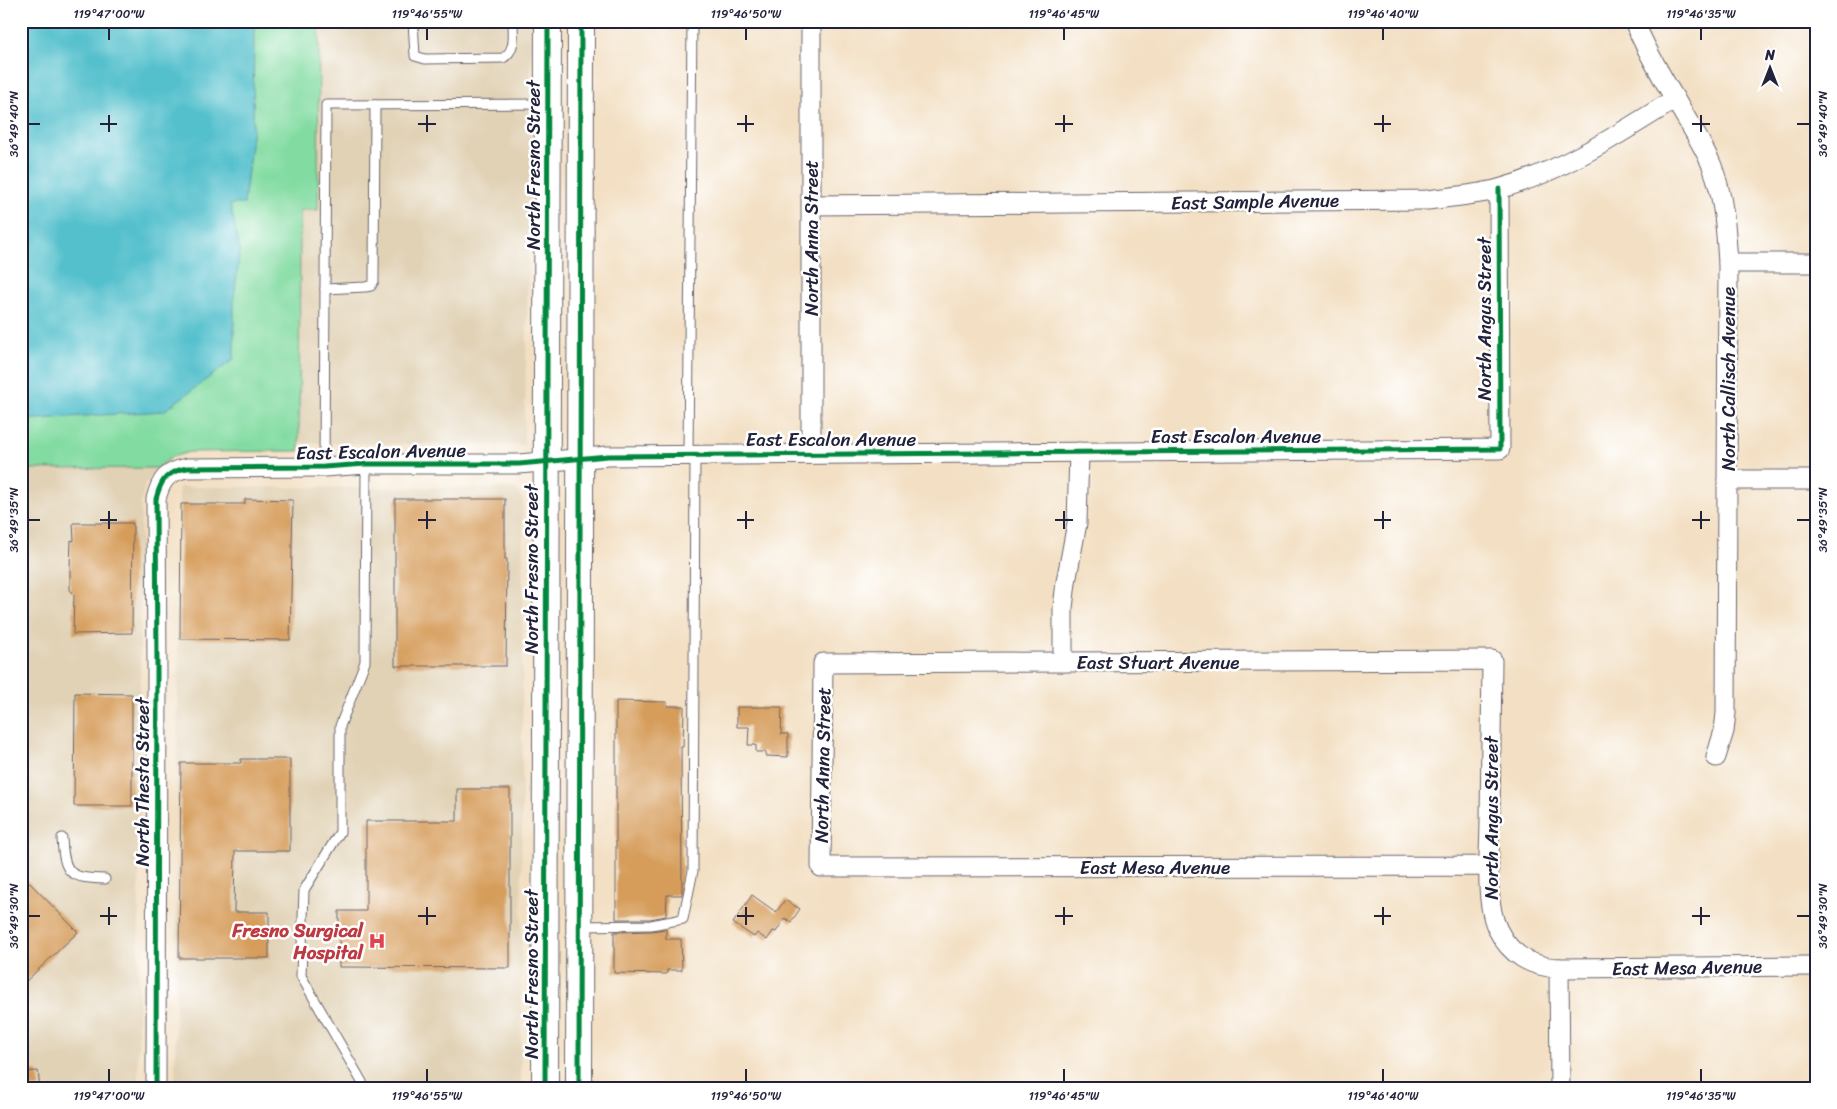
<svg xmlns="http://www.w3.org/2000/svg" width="1837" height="1109" font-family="Sriracha,sans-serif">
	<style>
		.built { fill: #e1d2b5 }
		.green { fill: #82dba1; stroke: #527e6e }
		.water { fill: #53c0cc; stroke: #3a7184 }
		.building { fill: #d69c5a }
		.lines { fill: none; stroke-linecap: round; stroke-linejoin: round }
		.service-casing { stroke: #6b646b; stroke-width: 11 }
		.minor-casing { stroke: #6b646b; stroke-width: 21 }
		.secondary-casing { stroke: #6b646b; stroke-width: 28 }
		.service { stroke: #fff; stroke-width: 9 }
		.minor { stroke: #fff; stroke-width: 19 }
		.secondary { stroke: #fff; stroke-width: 26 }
		.cycleway-casing { stroke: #fff; stroke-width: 8 }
		.cycleway { stroke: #00873e; stroke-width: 5 }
		.ticks { fill: none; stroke: #22223b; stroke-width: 2 }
		.labels { text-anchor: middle; stroke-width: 5; stroke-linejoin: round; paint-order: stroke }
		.street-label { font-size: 19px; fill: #22223b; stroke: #fff }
		.health-label { font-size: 19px; font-weight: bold; fill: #be3a42; stroke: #fff; text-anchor: end }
		.neatline { fill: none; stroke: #22223b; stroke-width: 2 }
		.ticks-label { font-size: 12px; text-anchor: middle; fill: #22223b }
	</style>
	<rect width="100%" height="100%" fill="#fff"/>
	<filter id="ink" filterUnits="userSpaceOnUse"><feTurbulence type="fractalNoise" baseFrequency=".02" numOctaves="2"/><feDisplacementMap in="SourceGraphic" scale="10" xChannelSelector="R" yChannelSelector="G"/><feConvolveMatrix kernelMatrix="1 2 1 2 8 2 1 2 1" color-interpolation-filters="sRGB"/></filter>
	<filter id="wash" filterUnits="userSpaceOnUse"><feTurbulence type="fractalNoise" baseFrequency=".0096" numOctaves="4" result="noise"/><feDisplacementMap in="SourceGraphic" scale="20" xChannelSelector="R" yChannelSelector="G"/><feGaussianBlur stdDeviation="1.12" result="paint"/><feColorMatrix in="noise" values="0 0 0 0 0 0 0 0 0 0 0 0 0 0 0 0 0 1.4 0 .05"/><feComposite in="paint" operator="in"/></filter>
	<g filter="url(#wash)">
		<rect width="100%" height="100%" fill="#f3e0c4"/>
		<g class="built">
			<polygon points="319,21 531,21 531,170 524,445 299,443 300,210 318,210"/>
			<polygon points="157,468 145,485 141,503 138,1088 21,1088 21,469"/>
			<polygon points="179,487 515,488 523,499 521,1088 175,1088"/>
		</g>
		<polygon class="green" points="21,21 319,21 318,210 300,210 299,451 189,452 172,457 157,468 21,469"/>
		<polygon class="water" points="21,21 251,21 254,25 253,128 244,204 230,204 240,251 234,297 234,359 164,411 21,420"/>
		<g id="blocks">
			<g class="building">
				<polygon points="245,499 293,500 290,640 180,639 181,504 245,504"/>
				<polygon points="395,499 505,499 505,559 507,559 506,666 395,666"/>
				<polygon points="73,523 133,523 132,633 73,634 74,594 70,590 70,566 71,540 74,541"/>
				<polygon points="75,693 132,694 132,806 74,806"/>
				<polygon points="616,701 667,702 667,706 684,706 683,747 681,747 682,891 682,895 667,895 666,916 650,919 616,919"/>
				<polygon points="737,707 782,707 781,734 788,734 788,757 766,756 766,752 756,752 756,745 748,745 749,727 737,727"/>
				<polygon points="241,759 290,759 290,851 235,851 234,912 269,912 269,958 179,958 181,763 241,763"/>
				<polygon points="457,789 510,789 510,968 339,967 339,911 366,911 366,821 457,821"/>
				<polygon points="21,874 78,932 21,986"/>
				<polygon points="752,895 776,912 785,900 800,909 791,922 785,918 776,932 773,931 767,940 757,933 754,937 733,923"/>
				<polygon points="666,929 666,939 681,939 682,970 667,970 667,974 614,973 614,932 651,931"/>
				<polygon points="38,1071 40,1088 21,1088 21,1072"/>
			</g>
		</g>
	</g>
	<g filter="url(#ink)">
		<use href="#blocks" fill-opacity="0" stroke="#6b646b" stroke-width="1"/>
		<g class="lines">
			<g class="service-casing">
				<g id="service">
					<path d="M413,21l2,35 10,3 78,-1c13,-7 10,-24 10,-37"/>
					<polyline points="325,289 365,287 371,286 374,281 375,105"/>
					<polyline points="688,456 692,21"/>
					<polyline points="324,467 326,105 545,104"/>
					<path d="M62,838c2,37 8,40 43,41"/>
					<polyline points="582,926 651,925 683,919 693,871 695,455"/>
					<polyline points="362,1088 362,1082 301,976 304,890 340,832 340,726 365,662 366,464"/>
				</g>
			</g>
			<g class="minor-casing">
				<g id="minor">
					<path d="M1634,21c11,27 26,53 41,78 12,22 27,43 37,67 12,31 14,65 16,97l-2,450 -2,18 -8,26"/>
					<path d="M812,205l615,-5c24,-3 49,-5 72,-11 64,-18 120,-55 176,-90"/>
					<polyline points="1728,263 1816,263"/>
					<polyline points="811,454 811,21"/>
					<polyline points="1727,480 1816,480"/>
					<polyline points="1063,662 1063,608 1066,582 1077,523 1079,452"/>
					<path d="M1489,866l-668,1 2,-204 669,-3c-1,53 -1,107 -2,160 0,31 -6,83 8,110 12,25 34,37 61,38l1,120"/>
					<polyline points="1559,968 1816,966"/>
					<path d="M156,1088l1,-420 -1,-169c5,-20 11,-27 31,-31l137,-1 42,-3h153l89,-8 892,-7 -1,-260"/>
				</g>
			</g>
			<g class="secondary-casing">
				<g id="secondary">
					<polyline points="545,1088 548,21"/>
					<polyline points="579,1088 581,21"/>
				</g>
			</g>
			<use href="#service" class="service"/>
			<use href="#minor" class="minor"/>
			<use href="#secondary" class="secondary"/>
			<g class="cycleway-casing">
				<g id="cycleway">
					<path d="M156,1088l1,-420 -1,-169c5,-20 11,-27 31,-31l137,-1 42,-3h153l89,-8 892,-7 -1,-260"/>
					<polyline points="545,1088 548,21"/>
					<polyline points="579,1088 581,21"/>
				</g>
			</g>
			<use href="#cycleway" class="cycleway"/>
		</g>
	</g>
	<path class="ticks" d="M109,28v12M427,28v12M746,28v12M1064,28v12M1383,28v12M1701,28v12M109,115v17M427,115v17M746,115v17M1064,115v17M1383,115v17M1701,115v17M28,124h12M100,124h17M418,124h18M737,124h17M1055,124h18M1374,124h17M1692,124h18M1797,124h13M109,511v18M427,511v18M746,511v18M1064,511v18M1383,511v18M1701,511v18M28,520h12M100,520h17M418,520h18M737,520h17M1055,520h18M1374,520h17M1692,520h18M1797,520h13M109,907v18M427,907v18M746,907v18M1064,907v18M1383,907v18M1701,907v18M28,916h12M100,916h17M418,916h18M737,916h17M1055,916h18M1374,916h17M1692,916h18M1797,916h13M109,1069v13M427,1069v13M746,1069v13M1064,1069v13M1383,1069v13M1701,1069v13"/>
	<defs>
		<g id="hospital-bare" transform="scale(1.35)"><path d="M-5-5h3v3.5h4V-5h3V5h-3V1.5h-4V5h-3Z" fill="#e0444e" stroke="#fff" stroke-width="2.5" paint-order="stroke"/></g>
	</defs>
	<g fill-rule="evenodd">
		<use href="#hospital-bare" x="377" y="941"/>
	</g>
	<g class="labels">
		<g class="street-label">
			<text transform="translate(533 165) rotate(-90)" y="7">North Fresno Street</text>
			<text transform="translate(1255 201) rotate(-1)" y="7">East Sample Avenue</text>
			<text transform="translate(811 238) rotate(-90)" y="7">North Anna Street</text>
			<text transform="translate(1484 319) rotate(-90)" y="7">North Angus Street</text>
			<text transform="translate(1728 379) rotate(-90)" y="7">North Callisch Avenue</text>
			<text x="1236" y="443">East Escalon Avenue</text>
			<text x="831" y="446">East Escalon Avenue</text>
			<text transform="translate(381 451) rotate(-1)" y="7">East Escalon Avenue</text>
			<text transform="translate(531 569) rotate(-90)" y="7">North Fresno Street</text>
			<text x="1158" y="669">East Stuart Avenue</text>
			<text transform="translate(822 765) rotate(-89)" y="7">North Anna Street</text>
			<text transform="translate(142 782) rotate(-90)" y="7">North Thesta Street</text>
			<text transform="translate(1491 818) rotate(-90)" y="7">North Angus Street</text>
			<text x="1155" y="874">East Mesa Avenue</text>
			<text transform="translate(1687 967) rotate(-1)" y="7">East Mesa Avenue</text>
			<text transform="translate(531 974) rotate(-90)" y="7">North Fresno Street</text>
		</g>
		<g class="health-label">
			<text x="363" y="937">Fresno Surgical<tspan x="363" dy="22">Hospital</tspan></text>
		</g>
	</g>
	<rect width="1837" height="1109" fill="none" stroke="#fff" stroke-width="55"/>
	<g transform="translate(1770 68)" stroke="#ffffff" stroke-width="4" paint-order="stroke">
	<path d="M0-4L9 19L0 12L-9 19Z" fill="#22223b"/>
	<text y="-8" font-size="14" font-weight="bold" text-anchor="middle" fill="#22223b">N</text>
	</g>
	<rect x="28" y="28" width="1782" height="1054" class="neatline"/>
	<g class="ticks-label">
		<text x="109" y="18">119°47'00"W</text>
		<text x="427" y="18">119°46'55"W</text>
		<text x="746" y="18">119°46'50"W</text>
		<text x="1064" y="18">119°46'45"W</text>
		<text x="1383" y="18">119°46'40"W</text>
		<text x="1701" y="18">119°46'35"W</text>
		<text transform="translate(14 124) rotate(-90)" y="4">36°49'40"N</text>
		<text transform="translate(1823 124) rotate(-90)" y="4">36°49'40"N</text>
		<text transform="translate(14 520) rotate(-90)" y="4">36°49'35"N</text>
		<text transform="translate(1823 520) rotate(-90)" y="4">36°49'35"N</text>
		<text transform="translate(14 916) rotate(-90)" y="4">36°49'30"N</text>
		<text transform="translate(1823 916) rotate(-90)" y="4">36°49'30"N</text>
		<text x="109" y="1100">119°47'00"W</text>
		<text x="427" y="1100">119°46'55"W</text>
		<text x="746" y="1100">119°46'50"W</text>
		<text x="1064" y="1100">119°46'45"W</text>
		<text x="1383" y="1100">119°46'40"W</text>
		<text x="1701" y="1100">119°46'35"W</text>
	</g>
</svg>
